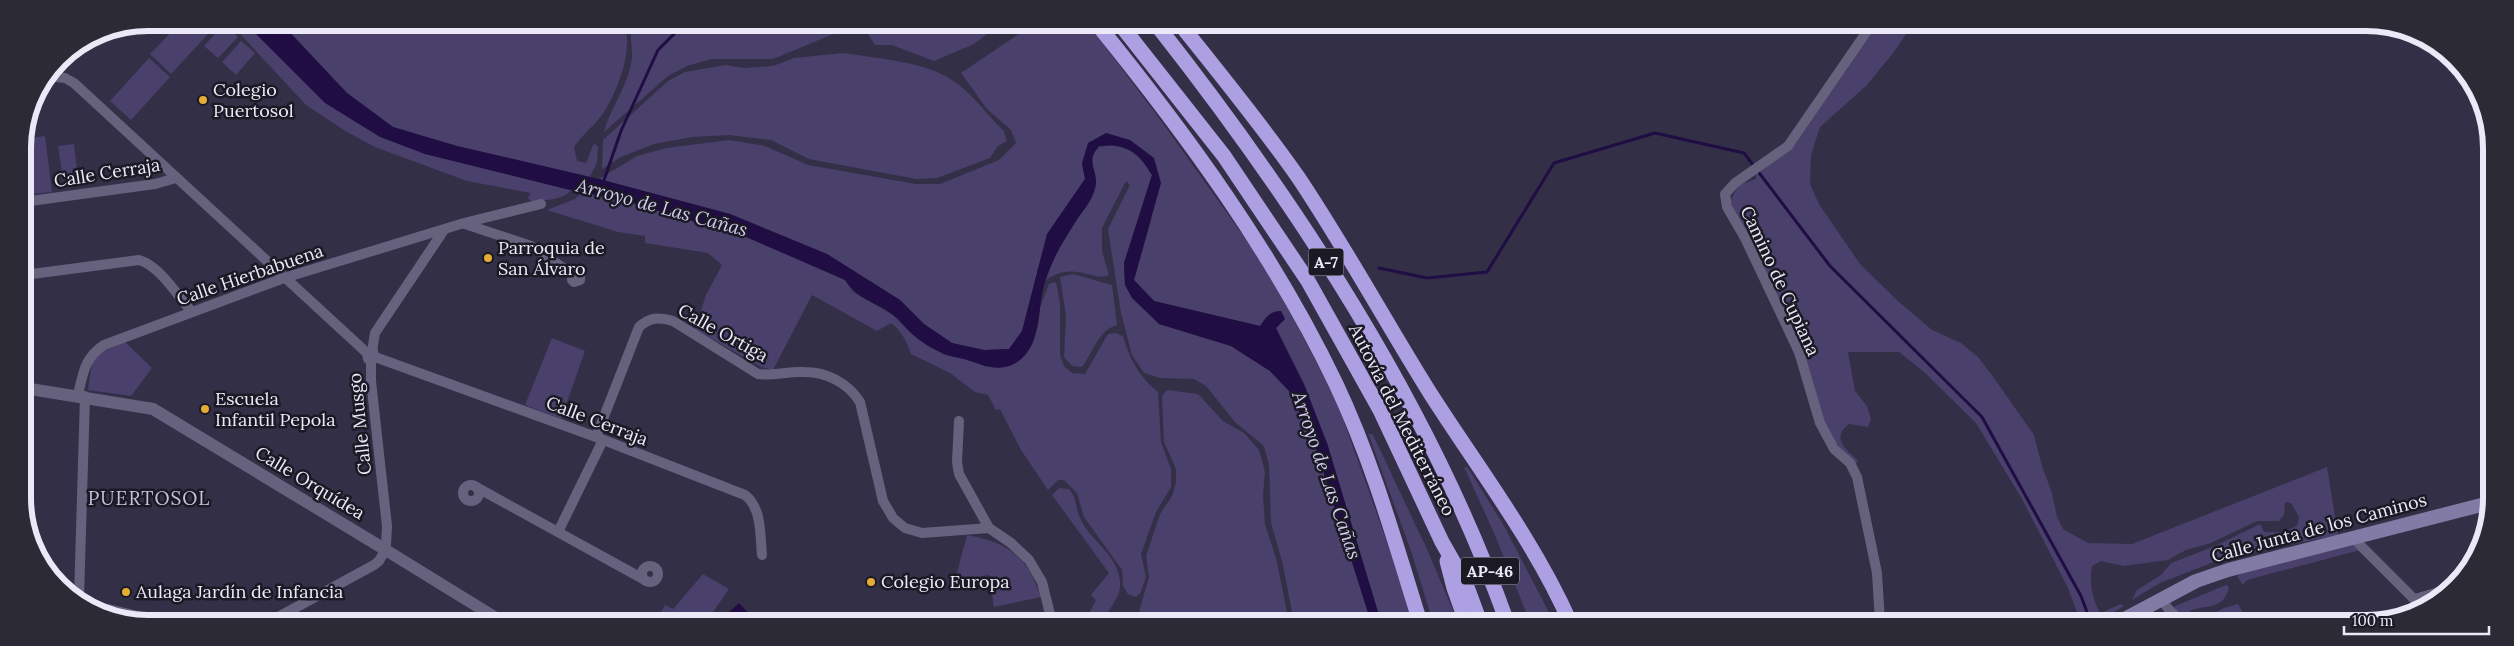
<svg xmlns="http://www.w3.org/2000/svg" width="2514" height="646" font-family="Lora,serif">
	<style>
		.green { fill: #49406b }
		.water { fill: #200d44 }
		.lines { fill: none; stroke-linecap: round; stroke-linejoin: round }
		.stream { stroke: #200d44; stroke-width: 3 }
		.minor { stroke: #66627d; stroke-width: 10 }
		.tertiary { stroke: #66627d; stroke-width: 12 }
		.secondary { stroke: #827ba6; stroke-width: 14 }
		.motorway { stroke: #ac9fe2; stroke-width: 15 }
		.poi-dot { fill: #e5ad35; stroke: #1b1924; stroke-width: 2 }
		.labels { text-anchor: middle; stroke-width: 5; stroke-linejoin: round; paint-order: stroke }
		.shield { fill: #1b1924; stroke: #adabb8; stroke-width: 1 }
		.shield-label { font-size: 16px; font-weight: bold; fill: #ebe9f8 }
		.poi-label { font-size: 18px; fill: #ebe9f8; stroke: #1b1924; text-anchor: start }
		.street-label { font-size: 18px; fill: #ebe9f8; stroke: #1b1924 }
		.water-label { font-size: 19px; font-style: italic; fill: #d2cdf1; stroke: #1b1924 }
		.neighbourhood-label { font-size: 19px; letter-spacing: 1px; fill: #c4c0dd; stroke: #1b1924 }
		.rim { fill: none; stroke: #ebe9f8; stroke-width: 6 }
	</style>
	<rect width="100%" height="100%" fill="#332f47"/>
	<g class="green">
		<polygon points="180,23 200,23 210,32 171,74 150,54"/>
		<path d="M230,23h15l36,34 144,97 146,36c-8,11 -29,10 -41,11l-2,-4 3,-4 -64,-12 -92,-34 -28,-15 -41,-27z"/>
		<path d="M281,23h342c13,22 -7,73 -21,92 -9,12 -20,20 -28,32l3,14 9,2 8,-20 4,4 -1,15 -7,15 -133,-31 -64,-19 -46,-34z"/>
		<path d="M635,23h225l-87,36h-61l-25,7 -19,10 -64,56c7,-26 25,-47 28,-75 1,-12 -5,-24 3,-34z"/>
		<polygon points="878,23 1001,23 974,44 934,61 892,45 875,45 868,34"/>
		<polygon points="1035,23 1088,24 1159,118 1270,273 1337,402 1393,559 1413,622 1381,622 1327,443 1276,328 1284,319 1281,312 1260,326 1154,301 1134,280 1151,220 1154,158 1106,133 1082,163 1085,179 1047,234 1022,331 1009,349 984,350 952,343 924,324 900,300 827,254 730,214 599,179 637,156 666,148 729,140 765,146 808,165 916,184 940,184 999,160 1016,143 1011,130 987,109 961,73"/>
		<polygon points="224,24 238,37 218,58 204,46"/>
		<path d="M1878,24h35l-19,28 -28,34 -46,41 -9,28 -1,29 9,20 41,60 39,38 33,28 29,13 17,14 16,21 40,57 8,31 10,27 5,24 6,12 25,14 44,1 195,-77 11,68 -114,23 -64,25 -28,17 5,-10 24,-15 10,-12 44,-17 45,-22 4,8h18l15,-6 2,-9 -8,-14 -6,-1 -1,13 -5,6h-22l-46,22 -25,7 -18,10 -44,6 -23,-5 -9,5c-3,18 0,31 8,47l21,-9 3,2 -29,17h-14l-13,-35 -46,-89 -46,-76 -52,-51 -25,-20h-51l7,39 12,15 4,13 -3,8 -19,-3c-18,14 -4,25 9,36l-2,4c-43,-37 -35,-68 -54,-115 -22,-50 -48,-99 -72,-148l9,-16 17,-6v-6l39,-28z"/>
		<polygon points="241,41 255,53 236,75 222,62"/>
		<path d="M843,53c37,6 85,8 115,31 16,12 31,33 46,47l3,10 -9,5 -8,12 -53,20 -21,1 -107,-20 -38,-19 -42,-5 -37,2 -38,7 -33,13 -19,12 1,-29 65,-59 17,-9 41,-7 18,3 29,-2 21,-8z"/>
		<polygon points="149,58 170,77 131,120 110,101"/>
		<polygon points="45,136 52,192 23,195 23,139"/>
		<polygon points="74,144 78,178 63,180 58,146"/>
		<path d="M1112,145c22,5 28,10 40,30l-28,88 1,22 34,39 72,22 39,25 19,20 25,51 57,180h-77l-12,-61 -11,-38 -2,-58 -5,-19 -29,-24 -29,-36 -12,-7 -34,-1 -16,-5 -12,-18 -11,-42 -13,-84 22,-44 -4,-4 -24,47v23l7,24c-16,8 -34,-15 -63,5l10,-27 38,-62 -2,-36 7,-8z"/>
		<path d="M582,192l44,9 120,36 87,37 12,6 8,12 40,23 18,18 33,22 24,4 18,8 52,-41 2,-19 9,-23 7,-2 4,21v52l4,11 8,7 13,1 23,-40 8,-1 7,3c7,24 16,40 35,56l3,50 10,27v18l-15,25 -15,42 5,23 -5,15 -5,5 -8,-3 -5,-8 -1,-16 -38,-53 -7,-24 -13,-13h-6l-10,10 -27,-40 -21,-41 -4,1 -8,-15 -13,-3 -25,-19 -39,-19c-5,-13 -9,-23 -20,-31l-14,8 -65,-36 -39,75 -12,-3 -66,-38 11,-34 16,-30 -14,-12 -63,-10v-7l-27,-4 -71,-22 28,-11z"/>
		<path d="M1073,274l39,11 5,40c-19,5 -24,28 -35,42l-10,-1 -8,-9 2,-41 -6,-39z"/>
		<polygon points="552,338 585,351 561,419 525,405"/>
		<polygon points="125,342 152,368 131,396 88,390 92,362 101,352"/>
		<polygon points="1167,390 1198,394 1223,421 1244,433 1259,450 1265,472 1263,495 1265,524 1277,562 1289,622 1136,622 1149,577 1146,556 1160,514 1172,496 1176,483 1176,469 1164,442 1162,396"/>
		<polygon points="1368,433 1373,435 1426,547 1458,622 1433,622 1411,551"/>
		<polygon points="1464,467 1468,468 1503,524 1554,622 1530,622 1494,533"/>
		<path d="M1059,488l10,1c8,9 6,18 11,29 10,24 42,38 40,69 -1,13 -13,22 -16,35h-19l11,-22 -5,-5 18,-22 -57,-78z"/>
		<path d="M967,535c42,8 59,20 74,62l-47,10 -5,-32 -34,5z"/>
		<polygon points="2352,545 2360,550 2247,580 2243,585 2237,576 2244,572"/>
		<polygon points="703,574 729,589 706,622 655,622 665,605 673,609"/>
		<path d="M2226,585l3,2c-5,24 -24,17 -39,24l-1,6 2,4 6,1 27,-14 14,-4 11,19h-60l-17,-12 1,-4z"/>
		<polygon points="2158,612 2176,623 2136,623"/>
	</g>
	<g class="water">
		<path d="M245,23h36l66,70 46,34 64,19 142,33 131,35 97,40 73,46 24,24 28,19 32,7 25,-1 13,-18 25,-97 38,-55 -3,-16 6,-20 18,-10 24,7 24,18 7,25 -27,97 20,21 106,25c6,-9 10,-15 21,-15l4,8 -9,9 28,56 23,59 54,179h-10l-57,-180 -25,-51 -19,-20 -39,-25 -72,-22 -27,-26 -7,-13 -1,-22 28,-88c-14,-23 -25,-32 -53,-29 -16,19 3,25 -5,46 -3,9 -10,18 -16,26 -14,22 -27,42 -34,67 -7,27 -2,64 -30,79 -19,10 -38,-3 -55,-6 -18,-3 -37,-14 -50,-27 -5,-5 -10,-12 -16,-16 -19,-15 -33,-13 -48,-35l-99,-43 -120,-36 -60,-12 -141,-35 -45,-17 -55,-34z"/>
		<polygon points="739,603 757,622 718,622"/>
	</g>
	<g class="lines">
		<g class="stream">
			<polyline points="603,183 621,131 658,50 680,28 695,23"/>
			<polyline points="1379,268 1427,278 1487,272 1554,163 1655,133 1744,153 1830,266 1982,417 2081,596 2091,623"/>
		</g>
		<g class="minor">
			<polyline points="1872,24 1788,146 1735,183 1725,194 1727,207 1745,238 1799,352 1820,423 1834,449 1850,463 1857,477 1877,573 1880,623"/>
			<polyline points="48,76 65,78 74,83 367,353 368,359 375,358 373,351 367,353"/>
			<polyline points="23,202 155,184 176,178"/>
			<polyline points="465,224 531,246 572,274 576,272 580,273 580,280 574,282 572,280 572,274"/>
			<path d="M24,275l115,-15c21,6 38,35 52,51"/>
			<polyline points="372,351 375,333 444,230"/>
			<path d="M375,357l221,80 149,58c17,13 15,40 17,60"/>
			<polyline points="371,360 371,381 387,526 386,545"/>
			<path d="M78,395c5,-21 6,-37 26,-50l180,-67 180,-55 77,-19"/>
			<polyline points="959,421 957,462 959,474 989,528"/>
			<path d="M596,437l43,-110c11,-10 20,-10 34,-6l85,53c17,2 30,-3 46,-2 23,0 44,11 56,30l23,99 10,17 12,10 17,5 67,-5 22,15 18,17 13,22 10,40"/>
			<circle cx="471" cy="493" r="8"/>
			<polyline points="476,487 645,580"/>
			<polyline points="558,532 603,440"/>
			<polyline points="2354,539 2423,608"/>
			<circle cx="650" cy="574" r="8"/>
			<polyline points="79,598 85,396"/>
			<polyline points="2161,599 2170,611 2183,623"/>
			<polyline points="2415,599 2452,588"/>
			<polyline points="95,606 160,621"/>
			<polyline points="271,621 374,565 379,561 383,554"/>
		</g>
		<g class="tertiary">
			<polyline points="24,388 153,409 381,547"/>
			<polyline points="389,552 501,621"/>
		</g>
		<polyline class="secondary" points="2117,623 2196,581 2228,570 2489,503"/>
		<g class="motorway">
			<path d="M1097,24c90,111 177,230 239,360 36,76 59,158 84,238"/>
			<polyline points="1120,24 1224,156 1308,281 1380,410 1442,542 1466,584 1480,622"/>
			<path d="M1156,24c141,179 274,382 351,598"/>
			<path d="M1180,24c40,50 81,100 118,153 47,70 87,144 132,216 48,75 104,148 140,229"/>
			<polyline points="1447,561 1454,588 1466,622"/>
		</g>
	</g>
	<g class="poi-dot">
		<circle cx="203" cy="100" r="5"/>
		<circle cx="488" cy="258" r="5"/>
		<circle cx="205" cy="409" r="5"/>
		<circle cx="871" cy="582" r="5"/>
		<circle cx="126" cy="592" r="5"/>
	</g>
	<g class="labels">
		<g class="shield">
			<rect x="1308.5" y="248.5" width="35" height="27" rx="4"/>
			<rect x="1461" y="557.5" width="58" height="27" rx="4"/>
		</g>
		<g class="shield-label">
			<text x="1326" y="268">A-7</text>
			<text x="1490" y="577">AP-46</text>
		</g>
		<g class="poi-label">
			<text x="213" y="96">Colegio<tspan x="213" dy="21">Puertosol</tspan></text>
			<text x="498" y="254">Parroquia de<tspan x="498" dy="21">San Álvaro</tspan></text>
			<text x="215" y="405">Escuela<tspan x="215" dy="21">Infantil Pepola</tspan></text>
			<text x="881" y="588">Colegio Europa</text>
			<text x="136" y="598">Aulaga Jardín de Infancia</text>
		</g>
		<g class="street-label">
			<text transform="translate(107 173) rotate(-9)" y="6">Calle Cerraja</text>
			<text transform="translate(250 275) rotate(-19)" y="6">Calle Hierbabuena</text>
			<text transform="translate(1780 281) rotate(65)" y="6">Camino de Cupiana</text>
			<text transform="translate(723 333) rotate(29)" y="6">Calle Ortiga</text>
			<text transform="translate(1402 420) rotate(63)" y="6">Autovía del Mediterráneo</text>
			<text transform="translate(597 421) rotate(21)" y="6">Calle Cerraja</text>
			<text transform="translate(360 424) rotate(-96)" y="6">Calle Musgo</text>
			<text transform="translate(310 483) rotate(31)" y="6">Calle Orquídea</text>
			<text transform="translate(2319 528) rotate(-15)" y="6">Calle Junta de los Caminos</text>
		</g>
		<g class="water-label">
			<text transform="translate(662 207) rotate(15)" y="7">Arroyo de Las Cañas</text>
			<text transform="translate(1327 475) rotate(71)" y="7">Arroyo de Las Cañas</text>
		</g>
		<g class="neighbourhood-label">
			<text x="149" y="505">PUERTOSOL</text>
		</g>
	</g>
	<path d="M0 0H2514V646H0ZM148 31H2366A117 117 0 0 1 2483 148V498A117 117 0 0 1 2366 615H148A117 117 0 0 1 31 498V148A117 117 0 0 1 148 31Z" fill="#2c2a35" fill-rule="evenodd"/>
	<path class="rim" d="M148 31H2366A117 117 0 0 1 2483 148V498A117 117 0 0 1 2366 615H148A117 117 0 0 1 31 498V148A117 117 0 0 1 148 31Z"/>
	<path d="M2344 626v8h145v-8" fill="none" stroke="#ebe9f8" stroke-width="2.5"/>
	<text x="2352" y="626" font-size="15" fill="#ebe9f8" stroke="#1b1924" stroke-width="4" paint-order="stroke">100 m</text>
</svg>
